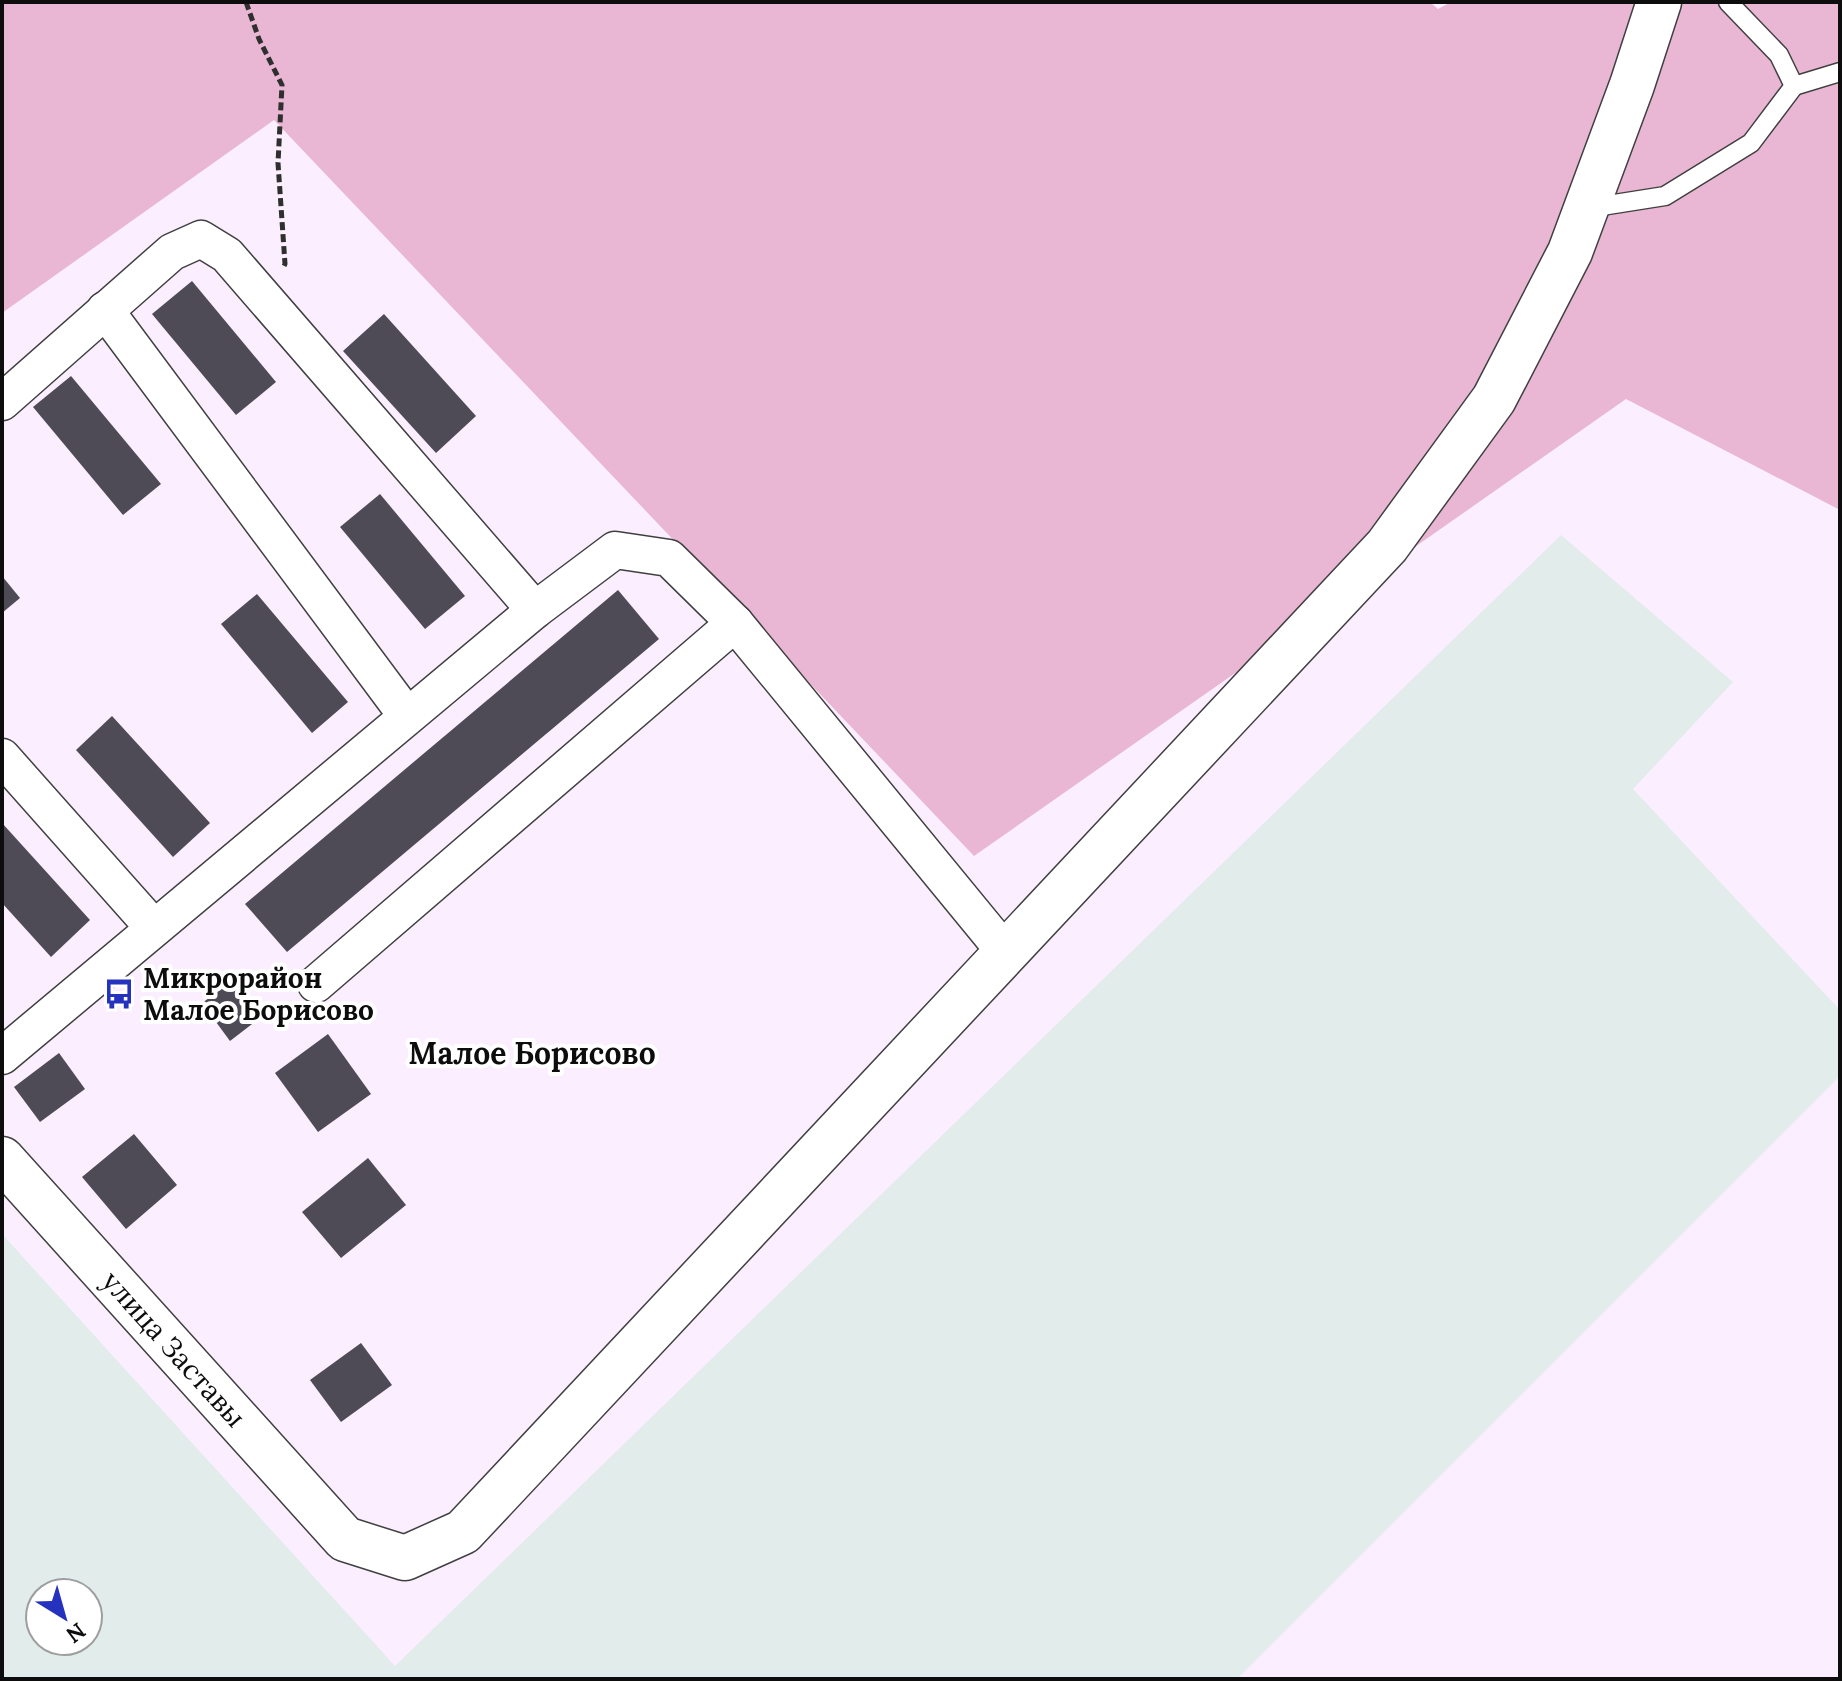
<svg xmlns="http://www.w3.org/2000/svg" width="1842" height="1681" font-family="Lora,serif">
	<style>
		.industrial { fill: #e1eceb; fill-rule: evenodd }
		.green { fill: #e9b7d3 }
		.building { fill: #4e4a56 }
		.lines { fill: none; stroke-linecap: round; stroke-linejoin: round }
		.service-casing { stroke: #404040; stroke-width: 21 }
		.minor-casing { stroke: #404040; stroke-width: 39 }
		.tertiary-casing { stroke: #404040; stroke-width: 47 }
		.path { stroke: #2f2f2f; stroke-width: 5; stroke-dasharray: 8 4; stroke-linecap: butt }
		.service { stroke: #fff; stroke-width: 18 }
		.minor { stroke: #fff; stroke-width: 36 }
		.tertiary { stroke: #fff; stroke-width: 44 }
		.labels { text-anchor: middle; stroke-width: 8; stroke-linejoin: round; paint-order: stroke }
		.poi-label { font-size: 28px; font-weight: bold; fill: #0d0d0d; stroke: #fff; text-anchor: start }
		.street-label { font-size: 28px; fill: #0d0d0d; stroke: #fff }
		.neighbourhood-label { font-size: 30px; font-weight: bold; fill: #0d0d0d; stroke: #fff }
	</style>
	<rect width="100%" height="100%" fill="#fbeeff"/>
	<path class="industrial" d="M1561,535l172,147 -100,107 207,221v66l-603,603h-1235v-445l393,432zM40,1593h48v48h-48z"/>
	<polygon class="green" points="2,2 1430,2 1438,9 1451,2 1840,2 1840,510 1626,399 974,856 274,120 2,313"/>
	<g class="building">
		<polygon points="192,281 276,382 236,415 152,314"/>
		<polygon points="384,314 476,416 436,453 343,351"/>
		<polygon points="71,376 161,484 123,515 33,407"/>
		<polygon points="380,494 465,596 425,629 340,527"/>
		<polygon points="2,576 20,598 2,613"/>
		<polygon points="618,590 659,639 287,952 245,904"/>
		<polygon points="257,594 348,702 312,733 221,624"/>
		<polygon points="112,716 210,823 173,857 76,750"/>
		<polygon points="2,823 90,920 51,957 2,903"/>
		<polygon points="237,978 264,1015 230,1041 202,1003"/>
		<polygon points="328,1034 371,1094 318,1132 275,1073"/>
		<polygon points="59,1053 85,1089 40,1122 14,1087"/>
		<polygon points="134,1134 177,1185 126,1229 82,1177"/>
		<polygon points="368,1158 406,1205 341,1258 302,1212"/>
		<polygon points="361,1343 392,1385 341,1422 310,1380"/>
	</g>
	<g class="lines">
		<g class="service-casing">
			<g id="service">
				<polyline points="1794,86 1840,72"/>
				<polyline points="1589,208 1665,196 1751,143 1794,86 1779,55 1728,2"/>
			</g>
		</g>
		<g class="minor-casing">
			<g id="minor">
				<polyline points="105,310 407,716"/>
				<polyline points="2,402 172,252 201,239 227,255 535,610"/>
				<polyline points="2,757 154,928"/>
				<polyline points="316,984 735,623"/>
				<polyline points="2,1056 535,610 615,550 669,558 735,623 1006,953"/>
			</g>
		</g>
		<g class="tertiary-casing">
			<polyline id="tertiary" points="2,1159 345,1539 405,1558 463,1532 1387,546 1494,399 1570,252 1632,85 1659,2"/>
		</g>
		<polyline class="path" points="246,2 259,39 282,85 278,163 285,264 283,268"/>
		<use href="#service" class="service"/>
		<use href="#minor" class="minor"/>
		<use href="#tertiary" class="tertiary"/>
	</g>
	<defs>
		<g id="bus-bare" transform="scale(2.4)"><path d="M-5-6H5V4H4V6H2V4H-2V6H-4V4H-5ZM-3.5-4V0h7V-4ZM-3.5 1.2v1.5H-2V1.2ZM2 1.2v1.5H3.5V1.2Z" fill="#2532be" stroke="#fff" stroke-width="2.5" paint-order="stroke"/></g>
	</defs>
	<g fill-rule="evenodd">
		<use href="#bus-bare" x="119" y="994"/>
	</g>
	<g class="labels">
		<g class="poi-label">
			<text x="143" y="988">Микрорайон<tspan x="143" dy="32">Малое Борисово</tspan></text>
		</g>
		<g class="street-label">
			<text transform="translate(174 1349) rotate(48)" y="10">улица Заставы</text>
		</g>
		<g class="neighbourhood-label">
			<text x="532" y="1064">Малое Борисово</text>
		</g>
	</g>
	<rect width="1842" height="1681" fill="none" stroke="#0d0d0d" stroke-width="8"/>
	<g transform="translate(64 1617) rotate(143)"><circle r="38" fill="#ffffff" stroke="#9e9e9e" stroke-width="2"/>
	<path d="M0-6L14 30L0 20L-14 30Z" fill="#2532be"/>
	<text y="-12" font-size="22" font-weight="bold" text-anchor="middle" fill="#0d0d0d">N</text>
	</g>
</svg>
